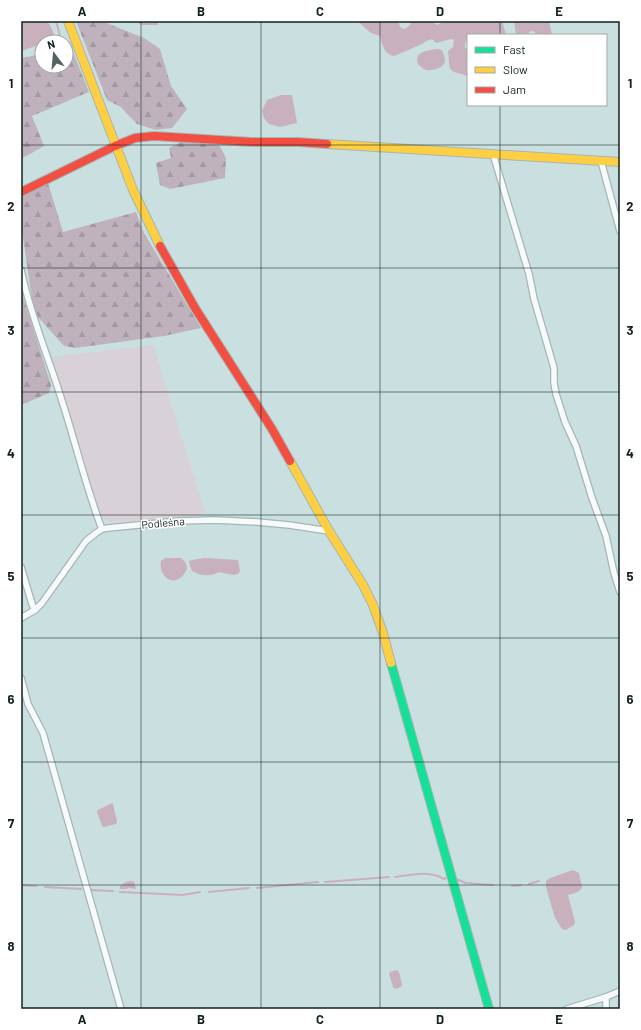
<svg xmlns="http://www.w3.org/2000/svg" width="641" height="1030" font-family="Barlow,sans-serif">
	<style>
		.forest { fill: url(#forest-firs) }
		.pitch { fill: #d9d1d8 }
		.water { fill: #c8b1bd }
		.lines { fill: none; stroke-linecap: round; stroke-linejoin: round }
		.stream { stroke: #c8b1bd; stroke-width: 2 }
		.street-casing { stroke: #a5b6b5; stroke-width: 8 }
		.fast-casing { stroke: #a5b6b5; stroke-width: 10 }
		.slow-casing { stroke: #a5b6b5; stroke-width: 10 }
		.jam-casing { stroke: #a5b6b5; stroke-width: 10 }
		.street { stroke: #f7fafa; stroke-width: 5.5 }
		.fast { stroke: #16e098; stroke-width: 8 }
		.slow { stroke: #ffcf43; stroke-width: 8 }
		.jam { stroke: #f24e42; stroke-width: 8 }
		.grid { fill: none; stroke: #132222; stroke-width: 1; stroke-opacity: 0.55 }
		.labels { text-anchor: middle; stroke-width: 3; stroke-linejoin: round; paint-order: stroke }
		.street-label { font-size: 11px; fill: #132222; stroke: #fff }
		.neatline { fill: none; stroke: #132222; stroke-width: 1.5 }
		.grid-label { font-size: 13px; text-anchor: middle; font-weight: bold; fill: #132222 }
	</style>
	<defs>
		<pattern id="forest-firs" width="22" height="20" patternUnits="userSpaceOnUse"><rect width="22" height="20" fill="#bfb2bc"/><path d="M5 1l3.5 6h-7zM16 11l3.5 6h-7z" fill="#a399a1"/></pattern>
	</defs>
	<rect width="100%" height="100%" fill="#cadfdf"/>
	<g class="forest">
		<polygon points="76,21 104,22 144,38 160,49 171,86 187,109 172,128 156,130 137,124 121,107 107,100"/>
		<polygon points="71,47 89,92 32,116 44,146 21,159 21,58 42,54 42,66 66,66 66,48"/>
		<polygon points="181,142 218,143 226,158 225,178 170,189 160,185 156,163 171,158 169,148"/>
		<polygon points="48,183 63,232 136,212 144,233 201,328 164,336 75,348 64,346 38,317 33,306 21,223 21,197"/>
		<polygon points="21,290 51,385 49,393 21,405"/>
	</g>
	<path class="pitch" d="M153,345l53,170 -91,7c-8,-1 -12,-3 -16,-10l-47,-155z"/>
	<g class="water">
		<path d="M21,21h25c5,3 8,12 9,18l-9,3h-4v2l-21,7z"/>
		<polygon points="135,21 158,21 158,25 142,25"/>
		<path d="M357,21h42v3l2,4 4,1 5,-4 1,-4h19l7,4 8,-4h57l4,14h-38v5l-3,3v4l1,2 2,-1v28c-21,-6 -18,-3 -20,-25l5,-4 1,-7 -3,-1 -15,4 -4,-4 -6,2 -4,3 -28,12c-10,-2 -12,-11 -14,-20l-9,-3z"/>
		<polygon points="514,21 549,21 552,35 536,35 535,32 531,31 529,32 529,35 516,35"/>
		<path d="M437,49l5,1c1,3 3,7 3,10 0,8 -12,11 -19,10 -3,-1 -6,-4 -8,-6 -4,-13 9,-13 19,-15z"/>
		<polygon points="281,95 292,95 297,123 280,127 269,124 264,118 262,111 267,100"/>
		<path d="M165,558h16l5,5c0,2 1,4 1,6 -1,2 -2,4 -3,5 -11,15 -26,1 -23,-13z"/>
		<path d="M205,558l33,2 2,11 -2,3 -5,1 -14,-3c-9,5 -18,4 -27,-1l-2,-5 -1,-5 3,-1z"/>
		<polygon points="112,803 113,804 117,822 116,824 104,827 102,826 97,812 98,810"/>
		<polygon points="573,870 579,873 582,888 578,892 568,895 575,922 574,925 566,930 562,929 555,918 546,887 546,881 550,878"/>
		<polygon points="131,881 134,882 136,889 130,888 125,889 120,889 120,886 126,882"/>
		<polygon points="397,970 399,972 402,984 401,987 395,989 393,987 389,974 390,972"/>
	</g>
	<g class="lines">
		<g class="stream">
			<polyline points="56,21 60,36"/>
			<path d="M395,877c16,-2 34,-7 49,2l2,-1"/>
			<polyline points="456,879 466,883 493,885"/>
			<polyline points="325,882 389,877"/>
			<polyline points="529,884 539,881"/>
			<polyline points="21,885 36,886"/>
			<polyline points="512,886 521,885"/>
			<polyline points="45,887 81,889"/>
			<polyline points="257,888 318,882"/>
			<polyline points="89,890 113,891"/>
			<polyline points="120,892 183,895 200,892"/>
			<polyline points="209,892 249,888"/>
		</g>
		<g class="street-casing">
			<g id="street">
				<polyline points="493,154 529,274 534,299 554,368 554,383 556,394 565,422 576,446 592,498 606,536 614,573 620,592"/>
				<polyline points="601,161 620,231"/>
				<path d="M21,270c9,45 28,88 41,131 14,43 24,87 40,128"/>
				<polyline points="21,567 32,604 35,610"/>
				<polyline points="21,618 35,610 42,603 86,541 96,533 102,529 108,528 179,521 215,520 257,522 289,525 329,531"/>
				<polyline points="21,678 28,704 43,733 121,1009"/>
				<polyline points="606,997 606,1009"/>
				<polyline points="567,1009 606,997 620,991"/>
			</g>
		</g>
		<g class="fast-casing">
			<polyline id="fast" points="391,663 489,1009"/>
		</g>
		<g class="slow-casing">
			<g id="slow">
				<polyline points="68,21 133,190 160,246"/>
				<polyline points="327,144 620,162"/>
				<polyline points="290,461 329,531 363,585 373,605 383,633 391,663"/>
			</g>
		</g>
		<g class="jam-casing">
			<g id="jam">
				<polyline points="21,192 115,146 135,138 154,136 252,142 298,142 327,144"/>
				<polyline points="160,246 195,308 272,429 290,461"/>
			</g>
		</g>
		<use href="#street" class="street"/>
		<use href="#fast" class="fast"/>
		<use href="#slow" class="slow"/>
		<use href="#jam" class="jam"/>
	</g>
	<path class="grid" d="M141,21v988M261,21v988M380,21v988M500,21v14M500,105v904M21,145h599M21,268h599M21,392h599M21,515h599M21,638h599M21,762h599M21,885h599"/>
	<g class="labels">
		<g class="street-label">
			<text transform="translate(163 523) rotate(-5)" y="4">Podleśna</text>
		</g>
	</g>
	<rect width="641" height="1030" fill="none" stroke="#ffffff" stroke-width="44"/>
	<rect x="467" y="34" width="140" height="72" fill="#ffffff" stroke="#a1a7a7"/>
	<rect x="475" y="47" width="20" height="6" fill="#16e098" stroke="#a1a7a7"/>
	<text x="503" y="54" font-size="12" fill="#132222">Fast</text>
	<rect x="475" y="67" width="20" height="6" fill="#ffcf43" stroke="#a1a7a7"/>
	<text x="503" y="74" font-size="12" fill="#132222">Slow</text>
	<rect x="475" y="87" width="20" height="6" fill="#f24e42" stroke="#a1a7a7"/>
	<text x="503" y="94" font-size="12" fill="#132222">Jam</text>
	<g transform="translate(54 54) rotate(344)"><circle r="19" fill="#ffffff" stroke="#a1a7a7"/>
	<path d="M0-3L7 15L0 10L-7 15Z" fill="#536464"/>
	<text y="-6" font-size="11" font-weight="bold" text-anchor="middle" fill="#132222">N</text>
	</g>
	<rect x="22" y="22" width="597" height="986" class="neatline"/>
	<g class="grid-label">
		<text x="82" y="16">A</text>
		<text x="201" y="16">B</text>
		<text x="320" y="16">C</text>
		<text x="440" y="16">D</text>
		<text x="559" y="16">E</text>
		<text x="11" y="88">1</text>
		<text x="630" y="88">1</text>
		<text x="11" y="211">2</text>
		<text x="630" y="211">2</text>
		<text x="11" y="335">3</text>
		<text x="630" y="335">3</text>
		<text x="11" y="458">4</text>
		<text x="630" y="458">4</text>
		<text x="11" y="581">5</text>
		<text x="630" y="581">5</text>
		<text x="11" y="704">6</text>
		<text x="630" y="704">6</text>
		<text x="11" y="828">7</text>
		<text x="630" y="828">7</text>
		<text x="11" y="951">8</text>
		<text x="630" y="951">8</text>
		<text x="82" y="1024">A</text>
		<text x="201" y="1024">B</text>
		<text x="320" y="1024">C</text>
		<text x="440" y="1024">D</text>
		<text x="559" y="1024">E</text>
	</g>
</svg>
